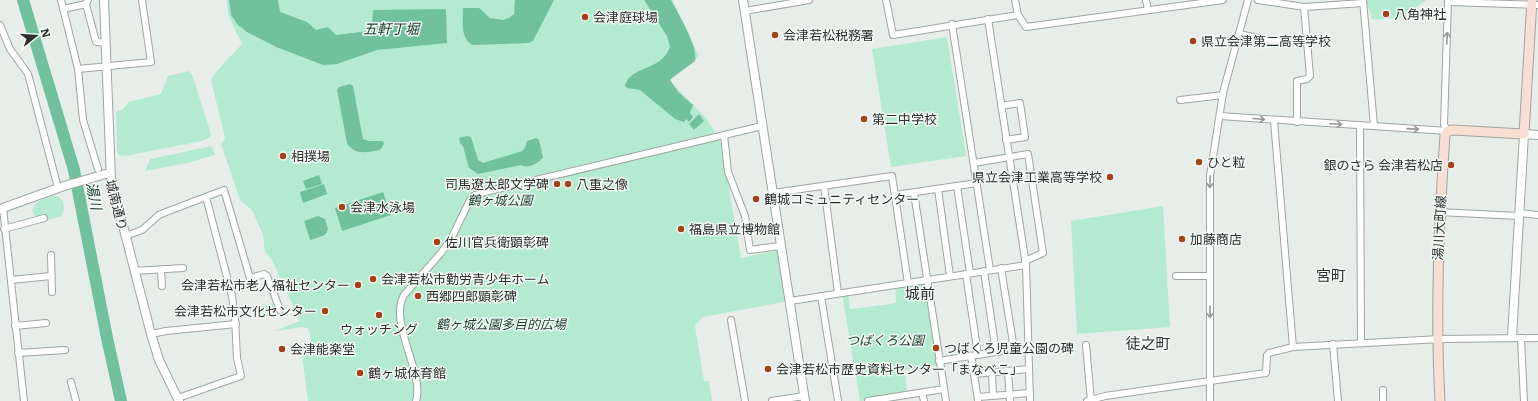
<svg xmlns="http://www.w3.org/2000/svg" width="1538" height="401" font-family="Literata,'Noto Sans JP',serif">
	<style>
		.green { fill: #b4ebd0 }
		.water { fill: #72c19d }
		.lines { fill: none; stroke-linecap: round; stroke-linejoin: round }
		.river { stroke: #72c19d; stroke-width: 12 }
		.minor-casing { stroke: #9fa5a2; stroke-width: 8 }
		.tertiary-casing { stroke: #9fa5a2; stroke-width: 10 }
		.secondary-casing { stroke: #9fa5a2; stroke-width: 11 }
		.minor { stroke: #fff; stroke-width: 6 }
		.tertiary { stroke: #fff; stroke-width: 8 }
		.secondary { stroke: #f9ded4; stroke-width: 9 }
		.oneway { stroke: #969796 }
		.poi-dot { fill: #a54017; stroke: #f4fbf7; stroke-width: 1.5 }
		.labels { text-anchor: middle; stroke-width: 3; stroke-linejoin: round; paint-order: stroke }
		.poi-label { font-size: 13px; fill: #2d2f2e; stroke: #f4fbf7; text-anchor: start }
		.park-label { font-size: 13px; font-style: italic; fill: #1a3d2e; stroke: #f4fbf7 }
		.street-label { font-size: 13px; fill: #2d2f2e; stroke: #f4fbf7 }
		.water-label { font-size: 14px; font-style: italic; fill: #173b2b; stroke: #f4fbf7 }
		.quarter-label { font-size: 15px; fill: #2d2f2e; stroke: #f4fbf7 }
	</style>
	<rect width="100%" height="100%" fill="#e7eeea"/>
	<g class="green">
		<path d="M227,0h445l27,56 -30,24 38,39 14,24 20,115 39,-8 9,51 -86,16 -8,9 9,55h-1h6l3,20h-404l-6,-46 1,-7 8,-7 -2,-12 -6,-2 -28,4 25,-10 -29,-63 -6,-6 -2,-17 -11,-25 -12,-10 -19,-56 4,-6 -14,-58 4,-7 27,-29c-7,-16 -16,-26 -15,-44z"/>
		<path d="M1366,0h61l-28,19c-9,-2 -19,2 -27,0z"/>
		<polygon points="947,37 966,156 891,167 872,49"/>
		<polygon points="188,71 192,74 211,134 210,137 202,141 125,156 118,155 117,151 116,112 123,109 129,102 161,94 168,76"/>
		<polygon points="212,146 215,155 187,163 145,171 150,159"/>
		<path d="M51,196h7l5,5 1,8 -2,7 -19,5 -7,-2 -4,-9c3,-9 12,-11 19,-14z"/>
		<polygon points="1163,206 1170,327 1077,334 1071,221"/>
		<polygon points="924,282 928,287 939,365 905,370 907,394 860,401 842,294 848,293 850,309 890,304 896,303 895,286"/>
		<polygon points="273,303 277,313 260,318 257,308"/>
	</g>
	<g class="water">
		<polygon points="229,0 278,0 280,12 307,22 316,30 328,27 336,35 369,31 372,28 373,10 446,9 447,43 377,50 337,64 323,65 276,47 247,32 238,25 231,15"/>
		<path d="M515,0h39l-21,41 -5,2 -56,2c-12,-8 -9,-23 -9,-37h16l11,10 13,2 6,-2 5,-4z"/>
		<path d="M644,0h27c7,13 28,48 24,61l-23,17 -2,2 9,13 14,12 -3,8 3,4 -4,5 -3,-3 -2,3 -9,-3 -35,-29 -13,-2 -2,-2c5,-21 36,-14 45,-39l-3,-11z"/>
		<path d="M350,84l3,2 10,53 6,2h14l1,3 -4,6c-12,2 -26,6 -33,-7l-10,-53 2,-3z"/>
		<polygon points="699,114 704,121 694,130 689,124"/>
		<path d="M467,136l4,1 7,23 5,3 39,-12 3,-3 2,-7 9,-3 3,2 4,18c-7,6 -14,11 -22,7l-43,9 -9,-6 -6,-22 -3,-3 -1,-5z"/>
		<polygon points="319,175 322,184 306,189 303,181"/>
		<polygon points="324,184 327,194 303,203 300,192"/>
		<polygon points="383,192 391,215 342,231 335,208"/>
		<polygon points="318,216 325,219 328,229 325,235 310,240 304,221"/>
	</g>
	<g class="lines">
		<polyline class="river" points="23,0 74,170 107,338 121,401"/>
		<g class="minor-casing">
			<g id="minor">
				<polyline points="61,0 78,69 83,120 98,169"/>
				<polyline points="88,0 86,4 96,42 106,43"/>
				<polyline points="886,0 893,35 1018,15"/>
				<polyline points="1015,0 1018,15 1026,27 1223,0"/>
				<polyline points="1146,0 1148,10"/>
				<polyline points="1258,0 1304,7 1363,3"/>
				<polyline points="1363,0 1374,126"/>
				<polyline points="1448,2 1538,5"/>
				<polyline points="63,9 86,4"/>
				<polyline points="745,11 809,0"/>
				<polyline points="988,19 1026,265 1030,401"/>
				<polyline points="952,24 990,270"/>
				<polyline points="0,25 10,49 28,74 58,188"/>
				<polyline points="1239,34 1273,41 1307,42"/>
				<polyline points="78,69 151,62 142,0"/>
				<polyline points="1180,100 1223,95"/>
				<polyline points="1001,106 1020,103 1025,137 1006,140"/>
				<polyline points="1220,116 1448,131 1444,125 1448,0"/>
				<polyline points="1274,121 1293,347"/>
				<polyline points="1297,122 1297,81 1307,79 1310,76 1304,7"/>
				<polyline points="1360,125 1361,343"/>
				<polyline points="724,135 728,172 745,216 750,250 780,246"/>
				<polyline points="974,163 1028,154 1043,253 1025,261"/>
				<polyline points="824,186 838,293"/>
				<polyline points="957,186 970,273"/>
				<polyline points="938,189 950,276"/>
				<polyline points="773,193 892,176 908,283"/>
				<polyline points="914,193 946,401"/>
				<polyline points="895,195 977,183"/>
				<polyline points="3,208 24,401"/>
				<polyline points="1439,212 1519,216"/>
				<polyline points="1519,213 1538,215"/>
				<polyline points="4,229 44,218"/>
				<polyline points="125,236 142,230 159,215 166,212 224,190 250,278 264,274 267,276 280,310"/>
				<polyline points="51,255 52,292"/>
				<polyline points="1001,268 1014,349"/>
				<polyline points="161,270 162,286"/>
				<polyline points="134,271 183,268"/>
				<polyline points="984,271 996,352"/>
				<polyline points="966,274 978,355"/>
				<polyline points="1176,276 1210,276"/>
				<polyline points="11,280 51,276"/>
				<polyline points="821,296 838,401"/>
				<polyline points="790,301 1026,265"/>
				<polyline points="731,320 745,401"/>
				<polyline points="15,326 46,323"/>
				<polyline points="151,334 166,331 236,324"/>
				<polyline points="1521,339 1524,401"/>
				<polyline points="1333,344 1338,401"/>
				<polyline points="1086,345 1091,401"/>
				<polyline points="18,353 65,350"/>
				<polyline points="971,356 978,400"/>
				<polyline points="939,361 1014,349 1029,349"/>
				<polyline points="1008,371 1010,401"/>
				<polyline points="992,373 993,396"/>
				<polyline points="974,374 1029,369"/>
				<polyline points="71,382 76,401"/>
				<polyline points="1383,390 1383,401"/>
				<polyline points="922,393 924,401"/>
				<polyline points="978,397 1030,393"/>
				<polyline points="178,398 241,376 237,358 235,317 232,296 206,197"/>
				<path d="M416,401c9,-28 -28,-78 -12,-106l37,-42 10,-14 19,-39 5,-5 10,-3 277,-66"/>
				<polyline points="772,401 804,396"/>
				<polyline points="868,401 944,389"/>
				<polyline points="1087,401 1105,396 1266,373 1267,355 1269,353 1293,347 1440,339 1538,338"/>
				<polyline points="1210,401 1210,176 1223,93 1248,0"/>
			</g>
		</g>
		<g class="tertiary-casing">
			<g id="tertiary">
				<polyline points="104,0 111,179 151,334 159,360 179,401"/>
				<polyline points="743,0 805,401"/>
				<polyline points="0,209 64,186 109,173"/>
				<polyline points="1512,337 1524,134 1538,135"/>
			</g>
		</g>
		<g class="secondary-casing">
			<path id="secondary" d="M1440,401c-5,-89 -1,-177 5,-266l3,-4 5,-1 71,4 8,-134"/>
		</g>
		<use href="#minor" class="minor"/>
		<use href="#tertiary" class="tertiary"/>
		<use href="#secondary" class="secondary"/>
	</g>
	<defs><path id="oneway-shaft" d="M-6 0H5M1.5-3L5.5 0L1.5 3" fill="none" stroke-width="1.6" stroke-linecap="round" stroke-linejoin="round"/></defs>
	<g class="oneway">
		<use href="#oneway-shaft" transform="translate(1447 38) rotate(-88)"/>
		<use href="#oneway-shaft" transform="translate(1259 119) rotate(5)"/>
		<use href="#oneway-shaft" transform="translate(1336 124) rotate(3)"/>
		<use href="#oneway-shaft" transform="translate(1413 129) rotate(4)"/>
		<use href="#oneway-shaft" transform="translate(1210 182) rotate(91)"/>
		<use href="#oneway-shaft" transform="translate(1210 312) rotate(90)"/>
	</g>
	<g class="poi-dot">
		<circle cx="1386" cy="14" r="4"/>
		<circle cx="585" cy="17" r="4"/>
		<circle cx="775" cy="35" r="4"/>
		<circle cx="1193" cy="41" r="4"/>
		<circle cx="864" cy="119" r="4"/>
		<circle cx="283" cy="156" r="4"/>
		<circle cx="1199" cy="162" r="4"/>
		<circle cx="1451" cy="165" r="4"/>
		<circle cx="1110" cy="177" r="4"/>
		<circle cx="557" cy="184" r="4"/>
		<circle cx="568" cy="184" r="4"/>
		<circle cx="756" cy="199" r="4"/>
		<circle cx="342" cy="207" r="4"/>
		<circle cx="681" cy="229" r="4"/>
		<circle cx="1182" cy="239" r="4"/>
		<circle cx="437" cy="242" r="4"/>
		<circle cx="373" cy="279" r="4"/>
		<circle cx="358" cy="285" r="4"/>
		<circle cx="418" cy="296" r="4"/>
		<circle cx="325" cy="311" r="4"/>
		<circle cx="379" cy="315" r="4"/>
		<circle cx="936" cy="348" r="4"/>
		<circle cx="282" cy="349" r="4"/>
		<circle cx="768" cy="369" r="4"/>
		<circle cx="360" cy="373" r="4"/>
	</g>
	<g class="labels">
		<g class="poi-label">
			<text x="1394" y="19">八角神社</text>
			<text x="593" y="22">会津庭球場</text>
			<text x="783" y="40">会津若松税務署</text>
			<text x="1201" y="46">県立会津第二高等学校</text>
			<text x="872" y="124">第二中学校</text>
			<text x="291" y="161">相撲場</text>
			<text x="1207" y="167">ひと粒</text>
			<text x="1443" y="170" text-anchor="end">銀のさら 会津若松店</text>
			<text x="1102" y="182" text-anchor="end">県立会津工業高等学校</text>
			<text x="549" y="189" text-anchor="end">司馬遼太郎文学碑</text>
			<text x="576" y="189">八重之像</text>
			<text x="764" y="204">鶴城コミュニティセンター</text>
			<text x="350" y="212">会津水泳場</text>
			<text x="689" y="234">福島県立博物館</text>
			<text x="1190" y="244">加藤商店</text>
			<text x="445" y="247">佐川官兵衛顕彰碑</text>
			<text x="381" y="284">会津若松市勤労青少年ホーム</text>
			<text x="350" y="290" text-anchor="end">会津若松市老人福祉センター</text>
			<text x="426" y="301">西郷四郎顕彰碑</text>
			<text x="317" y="316" text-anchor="end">会津若松市文化センター</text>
			<text x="379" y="334" text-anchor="middle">ウォッチング</text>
			<text x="944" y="353">つばくろ児童公園の碑</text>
			<text x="290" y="354">会津能楽堂</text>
			<text x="776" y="374">会津若松市歴史資料センター「まなべこ」</text>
			<text x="368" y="378">鶴ヶ城体育館</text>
		</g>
		<g class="park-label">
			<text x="500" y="205">鶴ヶ城公園</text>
			<text x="501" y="329">鶴ヶ城公園多目的広場</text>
			<text x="885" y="345">つばくろ公園</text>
		</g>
		<g class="street-label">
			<text transform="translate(117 205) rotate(76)" y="5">城南通り</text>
			<text transform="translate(1439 228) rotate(-87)" y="5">湯川大町線</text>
		</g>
		<g class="water-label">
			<text x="391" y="34">五軒丁堀</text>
			<text transform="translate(94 196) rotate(78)" y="5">湯川</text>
		</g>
		<g class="quarter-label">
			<text x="1331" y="281">宮町</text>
			<text x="920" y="299">城前</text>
			<text x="1148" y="349">徒之町</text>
		</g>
	</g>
	<g transform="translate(36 36) rotate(73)" stroke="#f4fbf7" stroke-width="3" paint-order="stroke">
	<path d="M0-3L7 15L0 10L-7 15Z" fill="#2d2f2e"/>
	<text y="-6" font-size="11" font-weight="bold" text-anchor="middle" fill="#2d2f2e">N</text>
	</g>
</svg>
